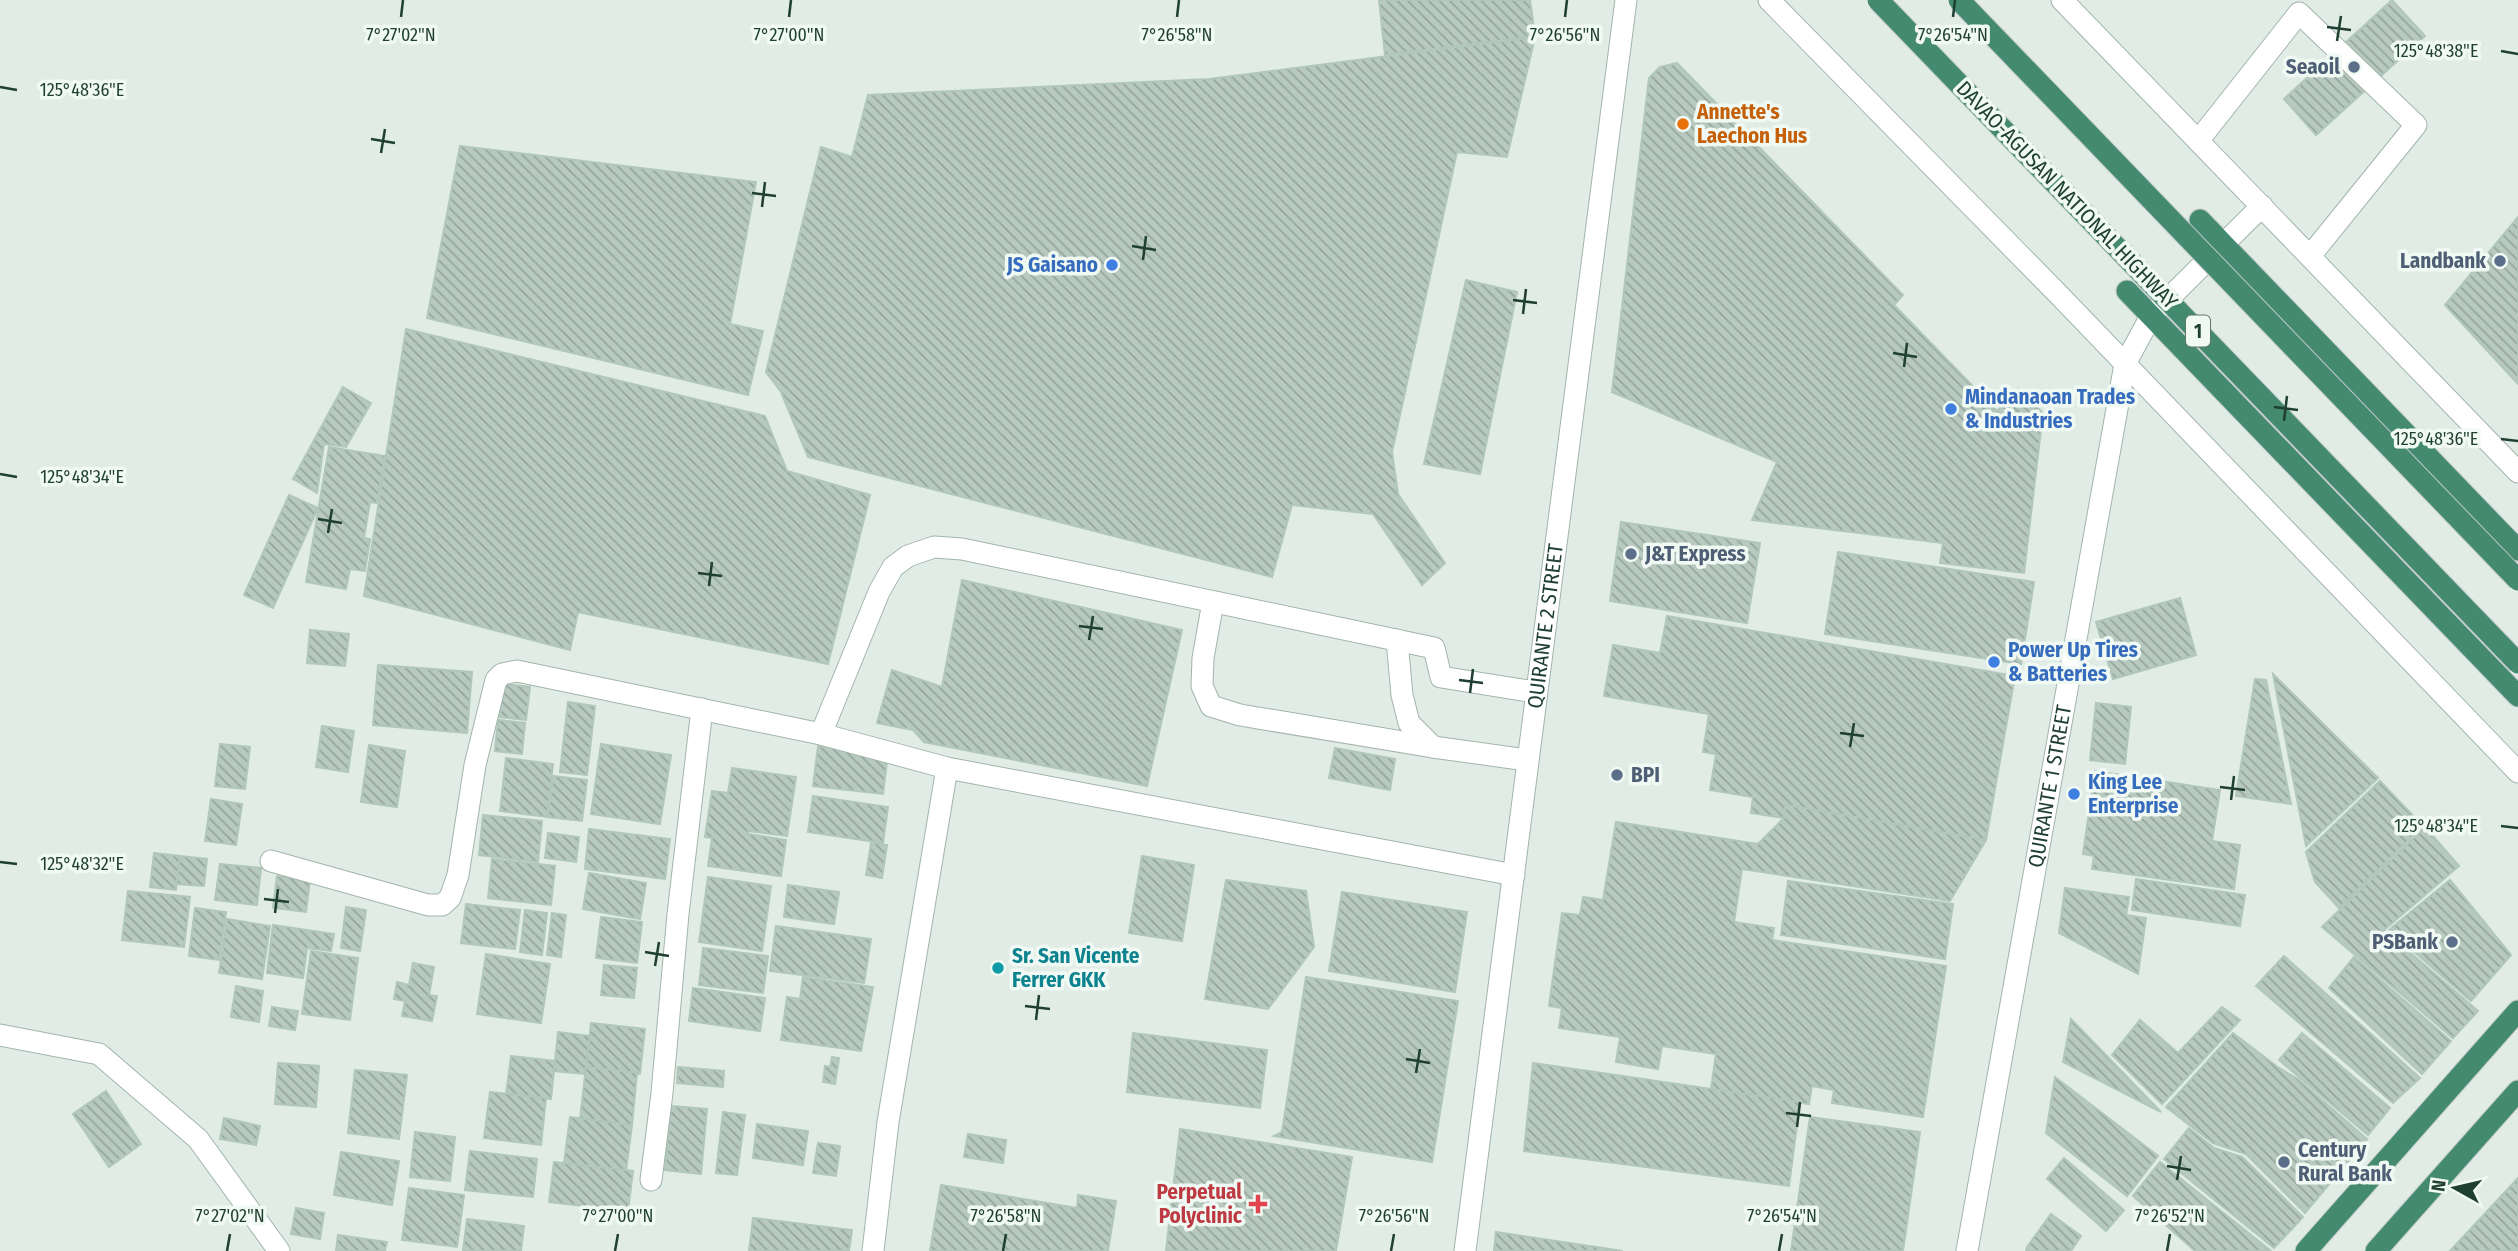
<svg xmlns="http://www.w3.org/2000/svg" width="2518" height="1251" font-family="'Fira Sans Condensed',sans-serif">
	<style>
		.building { fill: url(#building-back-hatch); stroke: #b1c7bb; stroke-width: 2 }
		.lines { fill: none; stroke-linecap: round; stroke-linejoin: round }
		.service-casing { stroke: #a2b5ac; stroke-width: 23 }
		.minor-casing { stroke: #a2b5ac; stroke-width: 23 }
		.tertiary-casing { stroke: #a2b5ac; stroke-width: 23 }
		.trunk-casing { stroke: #c0c9c6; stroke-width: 23 }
		.service { stroke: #fff; stroke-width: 21 }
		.minor { stroke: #fff; stroke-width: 21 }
		.tertiary { stroke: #fff; stroke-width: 21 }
		.trunk { stroke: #438a70; stroke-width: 21 }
		.trunk-bridge-casing { stroke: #c0c9c6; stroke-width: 23; stroke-linecap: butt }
		.trunk-bridge { stroke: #438a70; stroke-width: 21 }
		.ticks { fill: none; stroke: #1f3f32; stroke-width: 2.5 }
		.service-dot { fill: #5c6f8a; stroke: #f0f9f3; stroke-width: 2.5 }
		.food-dot { fill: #e8710a; stroke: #f0f9f3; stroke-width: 2.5 }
		.shop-dot { fill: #3f7fe0; stroke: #f0f9f3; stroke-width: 2.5 }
		.culture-dot { fill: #0f9aa8; stroke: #f0f9f3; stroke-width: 2.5 }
		.health-dot { fill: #e0444e; stroke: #f0f9f3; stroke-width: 2.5 }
		.labels { text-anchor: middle; stroke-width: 7; stroke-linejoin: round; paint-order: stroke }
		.shield { fill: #f0f9f3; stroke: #5e776c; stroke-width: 2 }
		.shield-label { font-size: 19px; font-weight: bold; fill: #1f3f32 }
		.service-label { font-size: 21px; font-weight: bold; fill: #4e5e75; stroke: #f0f9f3; text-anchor: end }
		.food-label { font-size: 21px; font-weight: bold; fill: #c56008; stroke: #f0f9f3; text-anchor: start }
		.street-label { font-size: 21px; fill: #1f3f32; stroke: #f0f9f3 }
		.shop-label { font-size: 21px; font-weight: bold; fill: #366cbe; stroke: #f0f9f3; text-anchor: start }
		.culture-label { font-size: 21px; font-weight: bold; fill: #0d838f; stroke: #f0f9f3; text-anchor: start }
		.health-label { font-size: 21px; font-weight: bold; fill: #be3a42; stroke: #f0f9f3; text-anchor: end }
		.ticks-label { font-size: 18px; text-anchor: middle; fill: #1f3f32; stroke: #f0f9f3; stroke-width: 7; stroke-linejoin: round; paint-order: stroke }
	</style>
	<defs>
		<pattern id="building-back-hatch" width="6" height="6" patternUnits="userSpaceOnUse" patternTransform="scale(1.75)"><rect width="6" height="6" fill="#b8cac0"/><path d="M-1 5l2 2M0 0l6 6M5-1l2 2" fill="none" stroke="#95a59d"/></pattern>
	</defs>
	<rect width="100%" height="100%" fill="#e0ece5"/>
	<g class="building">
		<polygon points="1379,0 1530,0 1535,36 1385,55"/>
		<polygon points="2392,0 2425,36 2316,135 2284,99"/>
		<polygon points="1535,37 1507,157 1457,152 1392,452 1398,494 1445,563 1422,585 1373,514 1292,505 1272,577 808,457 781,392 766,372 821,147 852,157 868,95 1209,79"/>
		<polygon points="1677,63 1903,295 1894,305 1997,411 2019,389 2043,413 2024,573 1940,563 1943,543 1752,520 1777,462 1612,392 1649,78 1660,67"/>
		<polygon points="460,146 756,182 730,324 763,331 748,395 427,318"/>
		<polygon points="2518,217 2518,384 2445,305"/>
		<polygon points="1466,280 1517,292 1480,474 1424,464"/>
		<polygon points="406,329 765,416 787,471 870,495 828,664 578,612 570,650 364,596"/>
		<polygon points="343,387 371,403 346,447 324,444 317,493 293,479"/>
		<polygon points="329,447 385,456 377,503 370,502 364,538 370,539 365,571 350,569 346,589 306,582"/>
		<polygon points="289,495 318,508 273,608 244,595"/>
		<polygon points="1621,522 1760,543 1747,623 1610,601"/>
		<polygon points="1838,552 2034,582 2021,664 1825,634"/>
		<polygon points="962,580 1182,630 1147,786 924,742 913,730 877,723 892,670 942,687"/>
		<polygon points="2180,598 2196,655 2113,679 2096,622"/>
		<polygon points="1667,616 2015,676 1986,840 1786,805 1784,818 1751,813 1753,797 1710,790 1716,754 1703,752 1709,714 1604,696 1613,645 1660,653"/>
		<polygon points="310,630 349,634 345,666 307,663"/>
		<polygon points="378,665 472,672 467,733 373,725"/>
		<polygon points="2273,674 2378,778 2306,846"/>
		<polygon points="2255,679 2266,680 2291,804 2236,796"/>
		<polygon points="503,684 530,687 526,720 500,717"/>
		<polygon points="568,702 595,706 587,775 560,772"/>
		<polygon points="2096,703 2131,707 2125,764 2090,760"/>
		<polygon points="498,720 525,723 522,754 495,751"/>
		<polygon points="322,726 354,731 348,772 316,767"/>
		<polygon points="220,744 250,747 245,789 215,786"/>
		<polygon points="601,744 671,755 660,824 591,814"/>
		<polygon points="369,745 405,751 397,807 361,802"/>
		<polygon points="818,746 888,754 883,794 813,786"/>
		<polygon points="1335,748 1395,759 1390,790 1329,778"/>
		<polygon points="506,758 553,764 547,817 500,811"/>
		<polygon points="732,768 796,777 787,836 748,831 748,834 786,840 781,876 708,866 712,838 705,837 712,791 728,793"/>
		<polygon points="2095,771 2220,790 2212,841 2240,845 2234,889 2092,869 2094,856 2083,854"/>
		<polygon points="553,776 587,780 582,821 548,817"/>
		<polygon points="2380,781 2423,826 2339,908 2315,882 2306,852"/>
		<polygon points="813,796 888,807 883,843 808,832"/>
		<polygon points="211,799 242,804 236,845 205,841"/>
		<polygon points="1786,805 1986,840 1950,901 1742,869 1734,922 1774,928 1772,940 1946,966 1923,1117 1832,1103 1834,1090 1812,1086 1809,1104 1711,1089 1716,1054 1662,1046 1658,1069 1616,1062 1620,1037 1559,1028 1562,1008 1549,1006 1562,913 1580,915 1583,897 1603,900 1616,822 1758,844 1784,818"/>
		<polygon points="483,815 542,821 538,862 479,855"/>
		<polygon points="2425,827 2459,866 2384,930 2478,1011 2453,1038 2322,927"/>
		<polygon points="589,829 670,839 665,879 585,869"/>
		<polygon points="548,833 579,837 576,862 545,858"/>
		<polygon points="871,843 887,845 882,878 866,875"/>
		<polygon points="154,853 180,856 176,890 150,887"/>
		<polygon points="180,856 207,859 204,886 177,884"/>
		<polygon points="1142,856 1194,865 1182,941 1129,933"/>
		<polygon points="492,859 555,866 551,905 488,898"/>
		<polygon points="220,864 261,868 257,905 215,900"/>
		<polygon points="589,873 646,883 640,919 583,909"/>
		<polygon points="277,876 310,880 306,912 273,908"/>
		<polygon points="708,877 771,886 762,951 699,942"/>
		<polygon points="2136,879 2245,895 2240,926 2132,910"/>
		<polygon points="1226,880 1306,891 1314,947 1268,1009 1205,999"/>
		<polygon points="2450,880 2511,955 2471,1001 2389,930"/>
		<polygon points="1788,881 1953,904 1945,959 1781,935"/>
		<polygon points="788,885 839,892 834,924 784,917"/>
		<polygon points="2065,888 2129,897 2126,915 2146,918 2138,974 2059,933"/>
		<polygon points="128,891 190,897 184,947 122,940"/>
		<polygon points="1342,892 1467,912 1455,992 1329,971"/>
		<polygon points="466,904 520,910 515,949 461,943"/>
		<polygon points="346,907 366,910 360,951 341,948"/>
		<polygon points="195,908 226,912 219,960 189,956"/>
		<polygon points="525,910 547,913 542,955 520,952"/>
		<polygon points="552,913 566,915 561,957 547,955"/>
		<polygon points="601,917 642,922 637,963 596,958"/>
		<polygon points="227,919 270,926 262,979 219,973"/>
		<polygon points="273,925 334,934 331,951 307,948 303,978 267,973"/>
		<polygon points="776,926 871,939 864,983 770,971"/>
		<polygon points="703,948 768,956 763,993 699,985"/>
		<polygon points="311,951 358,958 350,1020 302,1014"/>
		<polygon points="486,954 550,964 541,1023 477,1014"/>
		<polygon points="2284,956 2420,1078 2393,1103 2256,986"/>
		<polygon points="2354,957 2451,1041 2422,1074 2329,988"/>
		<polygon points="413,963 434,967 429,995 437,996 432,1021 402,1016 405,1001 394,999 397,982 409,985"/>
		<polygon points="604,965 637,968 634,998 601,995"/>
		<polygon points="803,977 873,987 861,1051 781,1040 787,997 800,999"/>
		<polygon points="1306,977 1458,1001 1432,1162 1274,1136 1282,1132"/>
		<polygon points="236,986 263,991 259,1022 231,1017"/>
		<polygon points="693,988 765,998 760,1031 689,1021"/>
		<polygon points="272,1007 298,1011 295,1030 269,1026"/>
		<polygon points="2222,1007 2240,1020 2162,1104 2112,1055 2140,1020 2178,1053"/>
		<polygon points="2071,1019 2161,1112 2063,1062"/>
		<polygon points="591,1023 645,1029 640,1074 586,1067"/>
		<polygon points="558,1032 590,1036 585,1074 554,1071"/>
		<polygon points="1133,1033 1267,1050 1260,1108 1127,1092"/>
		<polygon points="2233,1033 2279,1068 2298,1079 2367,1139 2305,1213 2246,1154 2213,1143 2166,1107"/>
		<polygon points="2302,1033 2390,1108 2368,1135 2279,1060"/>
		<polygon points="511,1056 555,1061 551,1099 506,1094"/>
		<polygon points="832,1057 839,1058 835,1084 823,1082 825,1066 830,1067"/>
		<polygon points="278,1063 319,1066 316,1107 275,1104"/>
		<polygon points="1533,1063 1800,1102 1789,1186 1524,1151"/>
		<polygon points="586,1067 637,1073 632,1125 580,1119"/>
		<polygon points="678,1067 724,1071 723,1087 677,1083"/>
		<polygon points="355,1070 407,1075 399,1139 348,1133"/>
		<polygon points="2055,1077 2158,1156 2127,1196 2046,1133"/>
		<polygon points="106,1091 141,1144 109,1167 73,1114"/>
		<polygon points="490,1092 546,1098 541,1145 484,1138"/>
		<polygon points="671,1106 707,1109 701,1174 665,1170"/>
		<polygon points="723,1112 745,1115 737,1175 716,1173"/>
		<polygon points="570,1117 632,1125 626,1171 564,1163"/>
		<polygon points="1810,1117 1920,1132 1903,1251 1791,1251"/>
		<polygon points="224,1118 260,1126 256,1145 220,1139"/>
		<polygon points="757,1124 808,1131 803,1165 753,1158"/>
		<polygon points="2189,1128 2214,1148 2242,1157 2303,1217 2274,1248 2164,1159"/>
		<polygon points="1180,1129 1352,1157 1336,1251 1166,1251"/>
		<polygon points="415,1132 455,1137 450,1181 410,1177"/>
		<polygon points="968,1134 1006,1140 1003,1163 964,1157"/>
		<polygon points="818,1143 840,1146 836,1176 813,1173"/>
		<polygon points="470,1151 537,1159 533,1197 465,1190"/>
		<polygon points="341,1152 399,1161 392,1205 334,1195"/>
		<polygon points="2064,1158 2124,1210 2106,1231 2047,1179"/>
		<polygon points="554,1162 633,1171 628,1211 549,1202"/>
		<polygon points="2160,1162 2271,1251 2195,1251 2133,1196"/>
		<polygon points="2518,1178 2518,1251 2450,1251"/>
		<polygon points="941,1185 1077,1208 1078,1195 1116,1201 1108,1251 930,1251"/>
		<polygon points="409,1188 464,1195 457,1247 402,1240"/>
		<polygon points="296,1208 324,1213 320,1239 291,1234"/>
		<polygon points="2051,1214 2081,1236 2071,1251 2026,1251 2027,1247"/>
		<polygon points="753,1218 852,1230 849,1251 749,1251"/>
		<polygon points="467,1219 524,1226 521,1251 463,1251"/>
		<polygon points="1496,1232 1623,1251 1494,1251"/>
		<polygon points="338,1235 387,1242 385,1251 336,1251"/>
	</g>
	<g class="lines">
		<g class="service-casing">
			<g id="service">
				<polyline points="2198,141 2299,13 2416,125 2310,256"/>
				<polyline points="1213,602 1203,658 1202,686 1211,706 1240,715 1433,747"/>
				<polyline points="1397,640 1402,695 1409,723 1433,747 1527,760"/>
				<polyline points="821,734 879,592 893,567 908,556 934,547 962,549 1434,648 1441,677 1535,692"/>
			</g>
		</g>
		<g class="minor-casing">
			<g id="minor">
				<polyline points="271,861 428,905 442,905 450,898 458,875 475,765 496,680 502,674 517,671 821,734 947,768 1514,875"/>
				<polyline points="0,1035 99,1054 198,1139 279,1251"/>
				<polyline points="651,1180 662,1093 678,914 702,709"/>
				<polyline points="873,1251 888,1122 947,768"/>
			</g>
		</g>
		<g class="tertiary-casing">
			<g id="tertiary">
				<polyline points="1769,0 2060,296 2518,772"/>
				<polyline points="2062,0 2518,472"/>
				<path id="s1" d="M1465,1251l161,-1251"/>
				<path id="s2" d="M1967,1251l158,-887 26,-48 111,-110"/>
			</g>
		</g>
		<g class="trunk-casing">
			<g id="trunk">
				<polyline points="2200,220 2518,550"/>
				<polyline points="2127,291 2518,696"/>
				<polyline points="2306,1251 2518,1011"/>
				<polyline points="2376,1251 2518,1091"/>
			</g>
		</g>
		<use href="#service" class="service"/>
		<use href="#minor" class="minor"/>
		<use href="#tertiary" class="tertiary"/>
		<use href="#trunk" class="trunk"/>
		<g class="trunk-bridge-casing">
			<g id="trunk-bridge">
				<polyline points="1878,0 2518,663"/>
				<polyline points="1959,0 2518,580"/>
			</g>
		</g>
		<use href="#trunk-bridge" class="trunk-bridge"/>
	</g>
	<path class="ticks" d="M401,17l2,-17M789,17l2,-17M1177,17l2,-17M1565,17l2,-17M1953,17l2,-17M2327,27l24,3M2337,41l4,-25M2501,51l17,3M0,87l17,3M371,139l24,4M381,153l4,-24M752,193l24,3M762,207l3,-25M1132,246l24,4M1143,260l3,-24M1513,300l24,3M1523,314l3,-25M1893,353l24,4M1904,367l3,-24M2274,407l24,3M2284,421l3,-25M2501,439l17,2M0,474l17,3M318,519l24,4M328,533l4,-24M698,573l24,3M709,586l3,-24M1079,626l24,3M1089,640l4,-24M1459,680l24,3M1470,693l3,-24M1840,733l24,3M1850,747l4,-24M2220,787l25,3M2231,800l3,-24M2501,826l17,2M0,862l17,2M264,899l25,3M275,913l3,-24M645,952l24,4M655,966l4,-24M1025,1006l25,3M1036,1020l3,-25M1406,1059l24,4M1416,1073l4,-24M1786,1113l25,3M1797,1127l3,-25M2167,1166l24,4M2177,1180l4,-24M227,1251l3,-17M615,1251l3,-17M1003,1251l3,-17M1391,1251l3,-17M1779,1251l3,-17M2167,1251l3,-17"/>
	<g class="service-dot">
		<circle cx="2354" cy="67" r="7"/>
		<circle cx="2500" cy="261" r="7"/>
		<circle cx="1631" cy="554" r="7"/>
		<circle cx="1617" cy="775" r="7"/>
		<circle cx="2452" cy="942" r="7"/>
		<circle cx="2284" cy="1162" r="7"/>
	</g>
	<circle class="food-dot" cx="1683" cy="124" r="7"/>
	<g class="shop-dot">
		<circle cx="1112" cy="265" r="7"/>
		<circle cx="1951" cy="409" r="7"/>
		<circle cx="1994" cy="662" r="7"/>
		<circle cx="2074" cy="794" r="7"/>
	</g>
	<circle class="culture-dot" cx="998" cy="968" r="7"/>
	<path class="health-dot" d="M1254.5 1193.5h7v7h7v7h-7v7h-7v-7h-7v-7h7z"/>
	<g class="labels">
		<rect class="shield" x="2186" y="315.5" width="24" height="31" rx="5"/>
		<g class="shield-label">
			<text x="2198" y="338">1</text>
		</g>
		<g class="service-label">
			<text x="2340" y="74">Seaoil</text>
			<text x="2486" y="268">Landbank</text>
			<text x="1645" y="561" text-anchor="start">J&amp;T Express</text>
			<text x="1631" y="782" text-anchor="start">BPI</text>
			<text x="2438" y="949">PSBank</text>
			<text x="2298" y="1157" text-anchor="start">Century<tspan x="2298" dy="24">Rural Bank</tspan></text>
		</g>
		<g class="food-label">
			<text x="1697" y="119">Annette's<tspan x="1697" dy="24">Laechon Hus</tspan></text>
		</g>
		<g class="street-label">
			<text transform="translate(2067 195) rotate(46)" y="7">DAVAO-AGUSAN NATIONAL HIGHWAY</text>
			<text dy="7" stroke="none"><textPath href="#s1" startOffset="630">QUIRANTE 2 STREET</textPath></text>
			<text dy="7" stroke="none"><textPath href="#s2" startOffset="472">QUIRANTE 1 STREET</textPath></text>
		</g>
		<g class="shop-label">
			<text x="1098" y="272" text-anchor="end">JS Gaisano</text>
			<text x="1965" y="404">Mindanaoan Trades<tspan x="1965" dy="24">&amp; Industries</tspan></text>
			<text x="2008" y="657">Power Up Tires<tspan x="2008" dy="24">&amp; Batteries</tspan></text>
			<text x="2088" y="789">King Lee<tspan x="2088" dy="24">Enterprise</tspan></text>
		</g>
		<g class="culture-label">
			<text x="1012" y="963">Sr. San Vicente<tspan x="1012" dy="24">Ferrer GKK</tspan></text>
		</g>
		<g class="health-label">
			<text x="1242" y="1199">Perpetual<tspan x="1242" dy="24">Polyclinic</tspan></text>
		</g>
	</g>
	<g class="ticks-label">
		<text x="401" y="41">7°27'02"N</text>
		<text x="789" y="41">7°27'00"N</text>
		<text x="1177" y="41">7°26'58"N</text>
		<text x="1565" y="41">7°26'56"N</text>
		<text x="1953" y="41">7°26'54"N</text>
		<text x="2436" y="57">125°48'38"E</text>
		<text x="82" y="96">125°48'36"E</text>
		<text x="2436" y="445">125°48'36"E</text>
		<text x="82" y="483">125°48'34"E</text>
		<text x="2436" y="832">125°48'34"E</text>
		<text x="82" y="870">125°48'32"E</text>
		<text x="230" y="1222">7°27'02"N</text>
		<text x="618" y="1222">7°27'00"N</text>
		<text x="1006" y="1222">7°26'58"N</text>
		<text x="1394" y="1222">7°26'56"N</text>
		<text x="1782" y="1222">7°26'54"N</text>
		<text x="2170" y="1222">7°26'52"N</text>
	</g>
	<g transform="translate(2455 1188) rotate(278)" stroke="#f0f9f3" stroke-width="5" paint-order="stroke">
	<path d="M0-5L12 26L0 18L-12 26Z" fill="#1f3f32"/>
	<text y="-10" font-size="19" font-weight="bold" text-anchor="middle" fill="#1f3f32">N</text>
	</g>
</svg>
